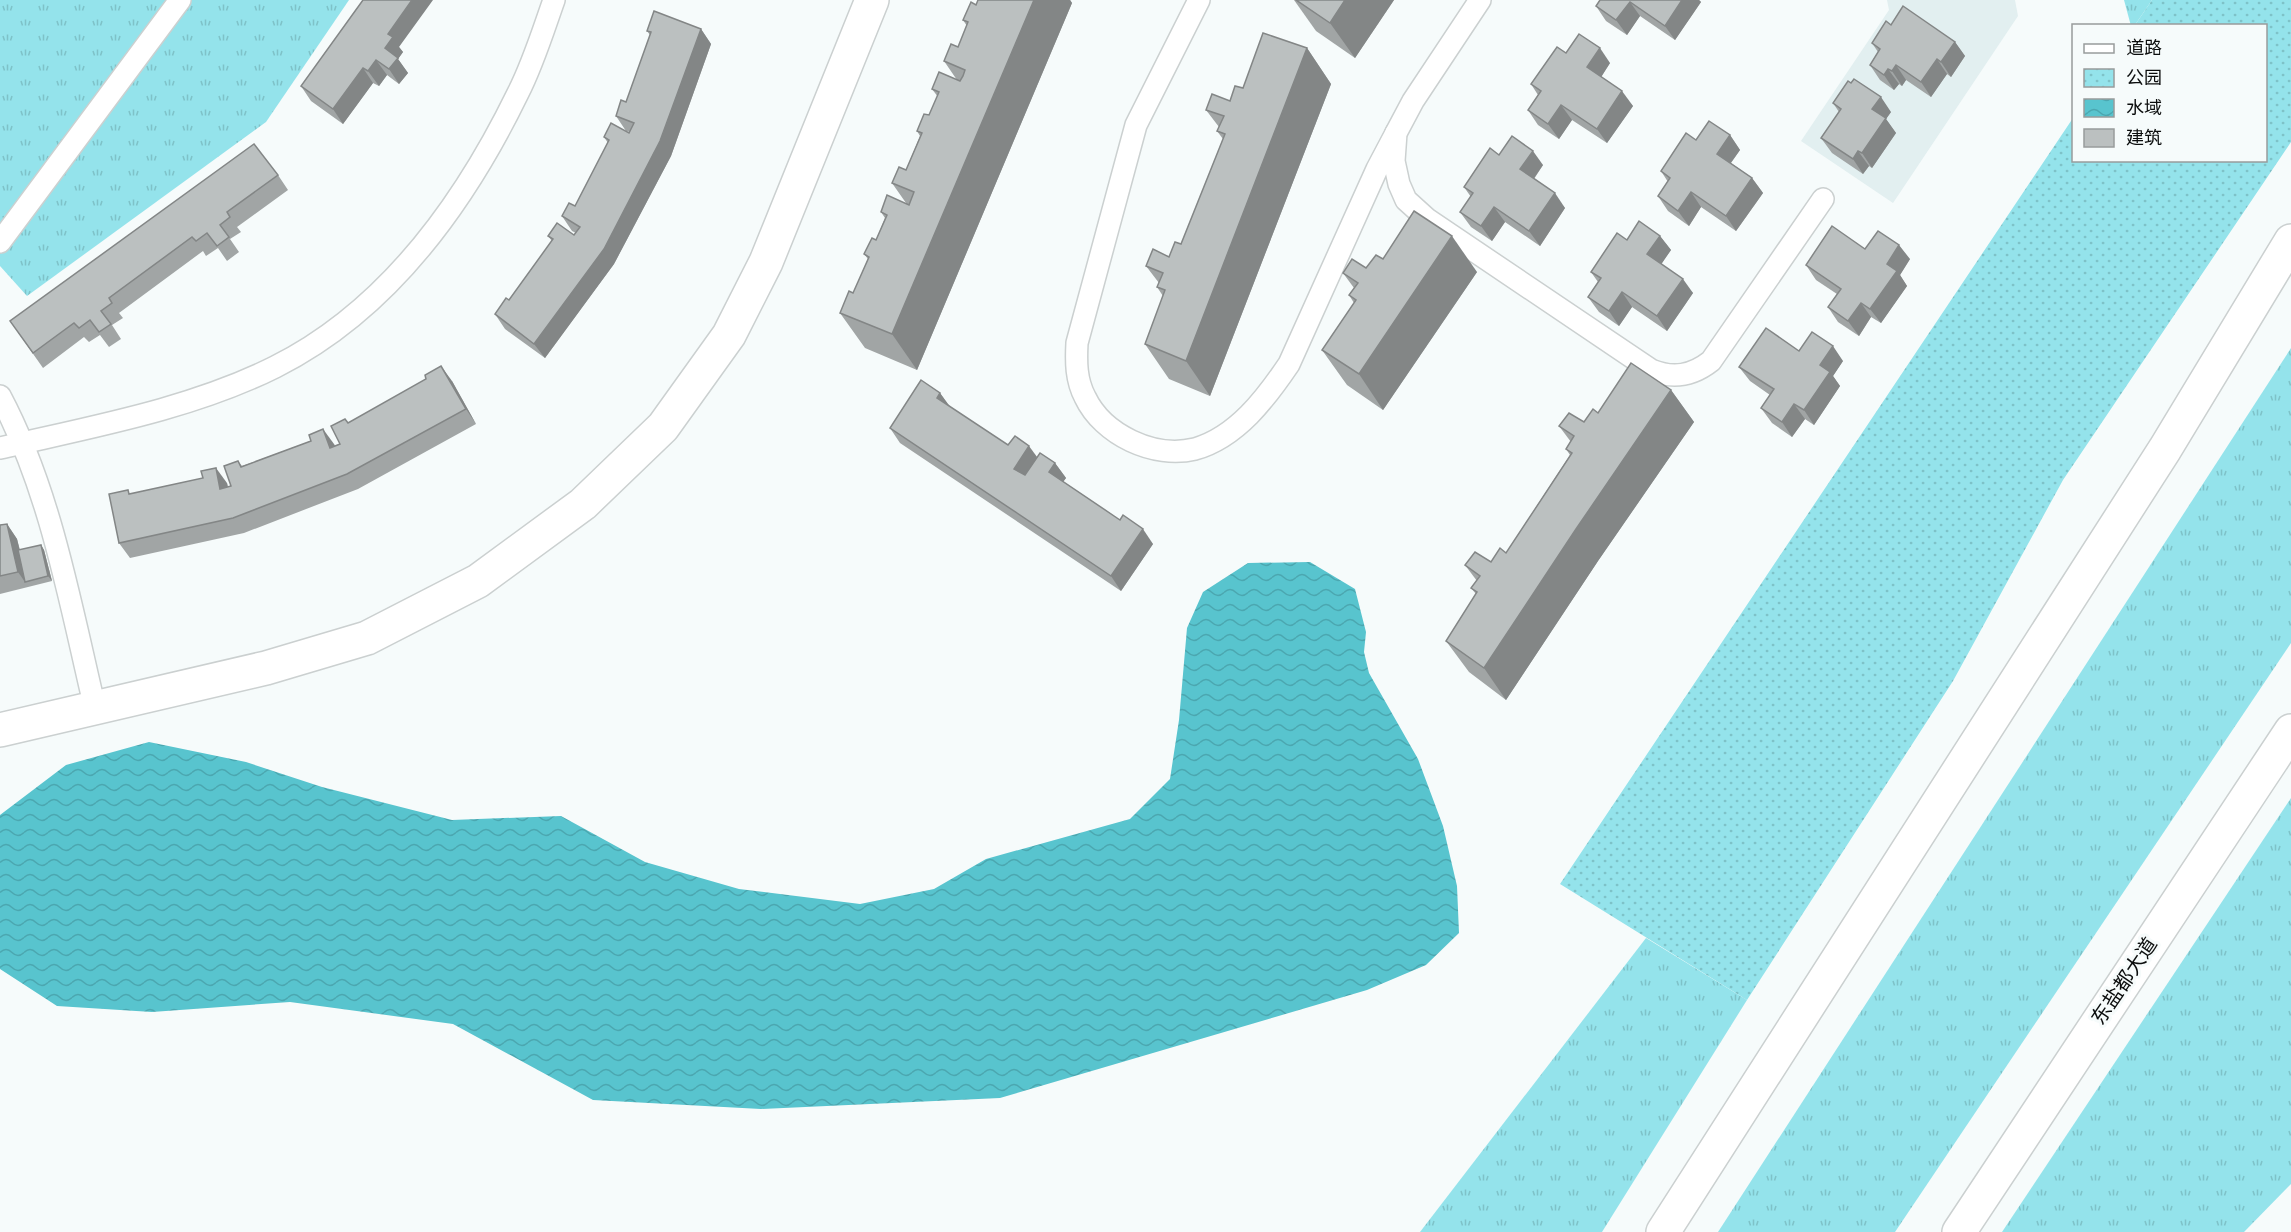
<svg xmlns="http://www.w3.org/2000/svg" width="2291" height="1232" font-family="Spectral,'Noto Sans SC',serif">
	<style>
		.built { fill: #e2eff0 }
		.grass { fill: url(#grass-tufts) }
		.park { fill: url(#park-dots) }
		.water { fill: url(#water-waves) }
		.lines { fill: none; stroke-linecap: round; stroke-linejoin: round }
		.lane-casing { stroke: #cbd0d0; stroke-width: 24 }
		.street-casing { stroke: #cbd0d0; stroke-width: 36 }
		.highway-casing { stroke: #cbd0d0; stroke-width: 36 }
		.lane { stroke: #fff; stroke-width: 21 }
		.street { stroke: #fff; stroke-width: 33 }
		.highway { stroke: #fff; stroke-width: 33 }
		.wall { fill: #a1a5a5 }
		.shaded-wall { fill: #838686 }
		.building { fill: #bbc0c0; stroke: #838686; stroke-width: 1.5 }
		.labels { text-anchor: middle; stroke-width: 6; stroke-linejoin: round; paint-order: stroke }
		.street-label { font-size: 20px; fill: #0b0d0d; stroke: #f6fbfb }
	</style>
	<defs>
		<pattern id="grass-tufts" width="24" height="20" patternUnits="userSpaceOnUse" patternTransform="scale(1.5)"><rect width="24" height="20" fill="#94e3eb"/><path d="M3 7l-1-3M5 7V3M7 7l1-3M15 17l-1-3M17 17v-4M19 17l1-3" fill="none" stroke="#7ec2c8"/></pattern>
		<pattern id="park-dots" width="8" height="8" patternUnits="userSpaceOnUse" patternTransform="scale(1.5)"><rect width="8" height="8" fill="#94e3eb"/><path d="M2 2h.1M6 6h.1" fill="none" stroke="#7ec2c8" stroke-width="1.8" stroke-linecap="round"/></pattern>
		<pattern id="water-waves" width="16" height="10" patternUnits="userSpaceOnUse" patternTransform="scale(1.5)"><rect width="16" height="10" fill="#58c4ce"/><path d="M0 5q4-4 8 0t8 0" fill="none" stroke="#4ba7b0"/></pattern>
	</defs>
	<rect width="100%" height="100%" fill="#f6fbfb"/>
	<polygon class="built" points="1887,0 2015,0 2018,16 1893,203 1801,141 1889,10"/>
	<g class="grass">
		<polygon points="0,0 349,0 266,122 27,296 0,266"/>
		<polygon points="2124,0 2152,0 2135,25 2131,26"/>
		<polygon points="2291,348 2291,643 1895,1232 1718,1232"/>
		<polygon points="2291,798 2291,1184 2244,1232 2002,1232"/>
		<polygon points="1646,938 1747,1000 1602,1232 1420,1232"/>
	</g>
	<polygon class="park" points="2152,0 2291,0 2291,142 2063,480 1953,681 1747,1000 1560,884 2073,118 2074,160 2266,160 2266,26 2135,25"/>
	<polygon class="water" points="1310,562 1355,589 1366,632 1364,652 1369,673 1418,759 1443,826 1457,886 1459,933 1426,965 1367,990 1000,1098 761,1109 593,1100 453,1024 290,1002 152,1012 57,1006 0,969 0,815 66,765 149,742 246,762 322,787 452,820 561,816 645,862 739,889 860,904 934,889 986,859 1130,819 1170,779 1179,720 1187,628 1203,592 1248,563"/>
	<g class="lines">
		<g class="lane-casing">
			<g id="lane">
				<path d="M1199,0l-63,125 -59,218c-1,19 -1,37 8,54 18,38 69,62 110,52 42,-12 71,-51 94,-85l88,-195 19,-36"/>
				<path d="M1480,0l-67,101 -17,32 -2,28 5,23 7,16 21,19 224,151c22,9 41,6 60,-9l112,-162"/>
				<polyline points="0,242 180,0"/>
				<path d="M0,396c51,96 70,207 95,312"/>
				<path d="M0,448c91,-21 191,-39 275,-81 112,-56 189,-163 243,-274 15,-29 25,-62 36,-93"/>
			</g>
		</g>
		<g class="street-casing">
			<polyline id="street" points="0,730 266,668 367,638 478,581 583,504 663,427 729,335 766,262 872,0"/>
		</g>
		<g class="highway-casing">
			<g id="highway">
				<polyline points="1663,1232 2165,449 2291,241"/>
				<polyline points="1959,1232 2291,731"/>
			</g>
		</g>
		<use href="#lane" class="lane"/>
		<use href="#street" class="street"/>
		<use href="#highway" class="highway"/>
	</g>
	<g class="wall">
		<polygon points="978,0 1070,0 1072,3 917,370 865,348 840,313 853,293 868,259 864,254 876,240 885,218 881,212 906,203 892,183 906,170 920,136 917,131 929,115 938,97 932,89 957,80 944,61 958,47 967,26 963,20 976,5"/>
		<polygon points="1294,0 1394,0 1355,58 1316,31"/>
		<polygon points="1600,0 1699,0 1701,2 1675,40 1640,16 1627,35 1606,21 1596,6"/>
		<polygon points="1891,25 1955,42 1965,56 1951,77 1947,74 1931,97 1906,80 1902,86 1899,84 1894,90 1880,80 1870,65 1878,52 1872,43"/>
		<polygon points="701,29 711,44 671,156 614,264 545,358 505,329 495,314 509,300 552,241 548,236 574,235 576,233 572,231 562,216 575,206 608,143 604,137 630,132 626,131 616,116 626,102 650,35 647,31"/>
		<polygon points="399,47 403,52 398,59 408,73 399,84 387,75 379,86 373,83 343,124 311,101 301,86"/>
		<polygon points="1307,48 1331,84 1210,396 1169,379 1145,344 1163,296 1157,287 1159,283 1146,266 1169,257 1181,244 1223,139 1217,131 1219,127 1206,110 1230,101 1243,88"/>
		<polygon points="1566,53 1610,63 1601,77 1633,106 1607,143 1572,120 1559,139 1538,125 1528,110 1538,95 1531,84"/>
		<polygon points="1833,103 1891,112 1886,119 1896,133 1872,168 1869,166 1863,174 1832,153 1821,138 1839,112"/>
		<polygon points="1730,135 1740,150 1731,163 1752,178 1763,193 1736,231 1701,207 1689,226 1668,211 1658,196 1668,182 1661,171"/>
		<polygon points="1499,155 1543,165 1534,179 1565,208 1540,246 1505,222 1492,241 1471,227 1460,212 1471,197 1464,187"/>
		<polygon points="278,175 288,190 237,227 241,232 230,239 239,252 227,261 218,248 206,256 203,251 119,313 123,318 112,325 121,339 109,347 100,335 89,342 84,337 43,368 10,321"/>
		<polygon points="1660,236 1671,250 1661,264 1693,293 1667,331 1632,307 1619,326 1599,312 1588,297 1598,282 1591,272 1627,240"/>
		<polygon points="1865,249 1910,259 1900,275 1907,286 1881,323 1871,317 1859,336 1838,322 1828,307 1837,294 1816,280 1806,265"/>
		<polygon points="1383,259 1477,272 1383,410 1347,385 1322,350 1354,303 1349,295 1354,288 1343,273 1366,268"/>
		<polygon points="1799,351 1843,361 1833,376 1840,386 1814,425 1805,419 1792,437 1772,423 1761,408 1770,395 1750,381 1739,367"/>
		<polygon points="452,381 476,424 358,489 244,533 130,558 119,543 131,494 227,483 228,487 231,486 238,461 242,466 311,441 334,444 335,446 340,444 348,423"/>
		<polygon points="1671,390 1694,422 1598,561 1506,700 1469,672 1446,641 1476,594 1471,588 1477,581 1465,565 1491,562 1506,553 1570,455 1566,449 1571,442 1559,426 1584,422 1598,413"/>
		<polygon points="940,393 949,406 1008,445 1037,457 1055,463 1066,478 1063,482 1153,544 1121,591 900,443 890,428"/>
		<polygon points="7,524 17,539 20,550 41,545 44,550 52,581 0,594 0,525"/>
	</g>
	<g class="shaded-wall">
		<polygon points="412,0 433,0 399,47 403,52 398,59 408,73 399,84 389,69 385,48 388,34"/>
		<polygon points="1034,0 1070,0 1072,3 917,370 892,334"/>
		<polygon points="1345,0 1394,0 1355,58 1330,23"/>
		<polygon points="1682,0 1699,0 1701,2 1675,40 1665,26"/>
		<polygon points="1630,2 1640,16 1627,35 1616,20"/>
		<polygon points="701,29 711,44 671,156 614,264 545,358 534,344"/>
		<polygon points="1955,42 1965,56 1951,77 1941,62"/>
		<polygon points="1307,48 1331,84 1210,396 1186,361"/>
		<polygon points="1600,48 1610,63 1598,82 1587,67"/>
		<polygon points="1937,59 1947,74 1931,97 1921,82"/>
		<polygon points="376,60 387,75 379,86 368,71"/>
		<polygon points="1896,65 1906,80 1902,86 1892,71"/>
		<polygon points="363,68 373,83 343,124 333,109"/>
		<polygon points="1888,69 1899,84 1894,90 1884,75"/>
		<polygon points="1622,91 1633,106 1607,143 1597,129"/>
		<polygon points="1881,97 1891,112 1886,119 1896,133 1872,168 1862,153 1872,109"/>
		<polygon points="1561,105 1572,120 1559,139 1548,124"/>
		<polygon points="1730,135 1740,150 1727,168 1717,154"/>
		<polygon points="1533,151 1543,165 1530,184 1520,169"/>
		<polygon points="1858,151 1869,166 1863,174 1853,159"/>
		<polygon points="1752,178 1763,193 1736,231 1726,216"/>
		<polygon points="1691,192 1701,207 1689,226 1678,211"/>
		<polygon points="1555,193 1565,208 1540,246 1529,231"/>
		<polygon points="1494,207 1505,222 1492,241 1481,226"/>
		<polygon points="1452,236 1477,272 1383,410 1359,374"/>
		<polygon points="1660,236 1671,250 1658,269 1647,254"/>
		<polygon points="1899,245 1910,259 1900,275 1907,286 1881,323 1870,309 1887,264"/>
		<polygon points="1683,279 1693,293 1667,331 1657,316"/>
		<polygon points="1622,292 1632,307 1619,326 1609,311"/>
		<polygon points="1861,303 1871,317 1859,336 1848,321"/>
		<polygon points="1833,346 1843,361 1833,376 1840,386 1814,425 1804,410 1820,365"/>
		<polygon points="441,366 452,381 476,424 466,409"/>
		<polygon points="1671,390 1694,422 1598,561 1506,700 1484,668 1576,529"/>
		<polygon points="940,393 951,408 937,398"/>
		<polygon points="1794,404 1805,419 1792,437 1782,422"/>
		<polygon points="323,429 334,444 341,463 330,448"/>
		<polygon points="1029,446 1040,461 1025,483 1014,469"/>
		<polygon points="1055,463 1066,478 1059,487 1049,472"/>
		<polygon points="216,468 227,483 231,504 220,489"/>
		<polygon points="7,524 17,539 27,581 25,582 18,572"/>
		<polygon points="1143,529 1153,544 1121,591 1111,576"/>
		<polygon points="41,545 44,550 52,581 48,576"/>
	</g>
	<g class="building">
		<polygon points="363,0 412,0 388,34 393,37 385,48 398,58 389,69 376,60 368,71 363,68 333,109 301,86"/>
		<polygon points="978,0 1034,0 892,334 840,313 849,291 853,293 869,257 864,254 872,238 876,240 887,215 881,212 887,195 909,205 914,192 892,183 899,167 906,170 922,133 917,131 924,114 929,115 939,92 932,89 939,72 960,81 963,76 965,70 944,61 951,44 958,47 968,22 963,20 971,2 976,5"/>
		<polygon points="1296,0 1345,0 1330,23"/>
		<polygon points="1600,0 1682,0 1665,26 1630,2 1616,20 1596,6"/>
		<polygon points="1903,6 1955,42 1941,62 1937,59 1921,82 1896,65 1892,71 1888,69 1884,75 1870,65 1880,49 1872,43 1886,21 1891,25"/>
		<polygon points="654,11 701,29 660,141 604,249 534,344 495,314 506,298 509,300 553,239 548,236 557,223 574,235 580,227 562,216 569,203 575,206 609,140 604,137 611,123 629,133 634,123 616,116 621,100 626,102 651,32 647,31"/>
		<polygon points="1263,33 1307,48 1186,361 1145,344 1165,290 1157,287 1163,273 1146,266 1153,249 1169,257 1175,242 1181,244 1225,134 1217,131 1224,116 1206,110 1212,94 1230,101 1235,86 1243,88"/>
		<polygon points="1579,34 1600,48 1587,67 1622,91 1597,129 1561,105 1548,124 1528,110 1541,91 1531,84 1557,47 1566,53"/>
		<polygon points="1854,79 1881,97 1872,109 1886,118 1862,153 1858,151 1853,159 1821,138 1841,109 1833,103 1848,81 1851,83"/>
		<polygon points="1709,121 1730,135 1717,154 1752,178 1726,216 1691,192 1678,211 1658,196 1670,178 1661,171 1686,133 1696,140"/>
		<polygon points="1512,136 1533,151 1520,169 1555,193 1529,231 1494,207 1481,226 1460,212 1473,193 1464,187 1490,148 1499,155"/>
		<polygon points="254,144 278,175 227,212 230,217 220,225 229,237 217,246 207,233 196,241 192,237 109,298 112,303 101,311 111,324 99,332 90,320 79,328 74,323 33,353 10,321"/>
		<polygon points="1414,211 1452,236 1359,374 1322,350 1356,300 1349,295 1358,283 1343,273 1352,259 1366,268 1376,255 1383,259"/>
		<polygon points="1639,221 1660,236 1647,254 1683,279 1657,316 1622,292 1609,311 1588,297 1601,278 1591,272 1617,233 1627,240"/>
		<polygon points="1832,226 1865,249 1878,231 1899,245 1887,264 1897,271 1870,309 1861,303 1848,321 1828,307 1841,289 1806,265"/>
		<polygon points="1766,328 1799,351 1812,332 1833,346 1820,365 1830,372 1804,410 1794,404 1782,422 1761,408 1774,389 1739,367"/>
		<polygon points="1631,363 1671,390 1576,529 1484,668 1446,641 1477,592 1471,588 1480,576 1465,565 1475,552 1491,562 1500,548 1506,553 1572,453 1566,449 1574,436 1559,426 1569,413 1584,422 1593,409 1598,413"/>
		<polygon points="441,366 466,409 347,474 233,518 119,543 109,494 128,490 129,494 203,478 201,471 216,468 220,489 231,486 224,466 238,461 241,467 311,441 309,435 323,429 330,448 340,444 331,426 345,419 348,423 426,379 425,375"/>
		<polygon points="921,380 940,393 937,398 1008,445 1015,436 1029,446 1014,469 1025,475 1040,453 1055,463 1049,472 1120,520 1123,515 1143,529 1111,576 890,428"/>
		<polygon points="7,524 18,572 0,576 0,525"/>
		<polygon points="41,545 48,576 25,582 18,550"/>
	</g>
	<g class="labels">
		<g class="street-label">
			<text transform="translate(2124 981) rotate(-56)" y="7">东盐都大道</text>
		</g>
	</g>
	<rect x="2072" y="24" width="195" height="138" fill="#f6fbfb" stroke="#989c9c" stroke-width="1.5"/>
	<rect x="2084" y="44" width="30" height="9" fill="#ffffff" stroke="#989c9c" stroke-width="1.5"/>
	<text x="2126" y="54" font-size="18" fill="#0b0d0d">道路</text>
	<rect x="2084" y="69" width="30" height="18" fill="url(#park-dots)" stroke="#989c9c" stroke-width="1.5"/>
	<text x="2126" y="84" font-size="18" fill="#0b0d0d">公园</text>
	<rect x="2084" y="99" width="30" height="18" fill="url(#water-waves)" stroke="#989c9c" stroke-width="1.5"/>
	<text x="2126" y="114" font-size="18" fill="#0b0d0d">水域</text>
	<rect x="2084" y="129" width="30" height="18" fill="#bbc0c0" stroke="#989c9c" stroke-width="1.5"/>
	<text x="2126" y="144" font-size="18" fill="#0b0d0d">建筑</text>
</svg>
